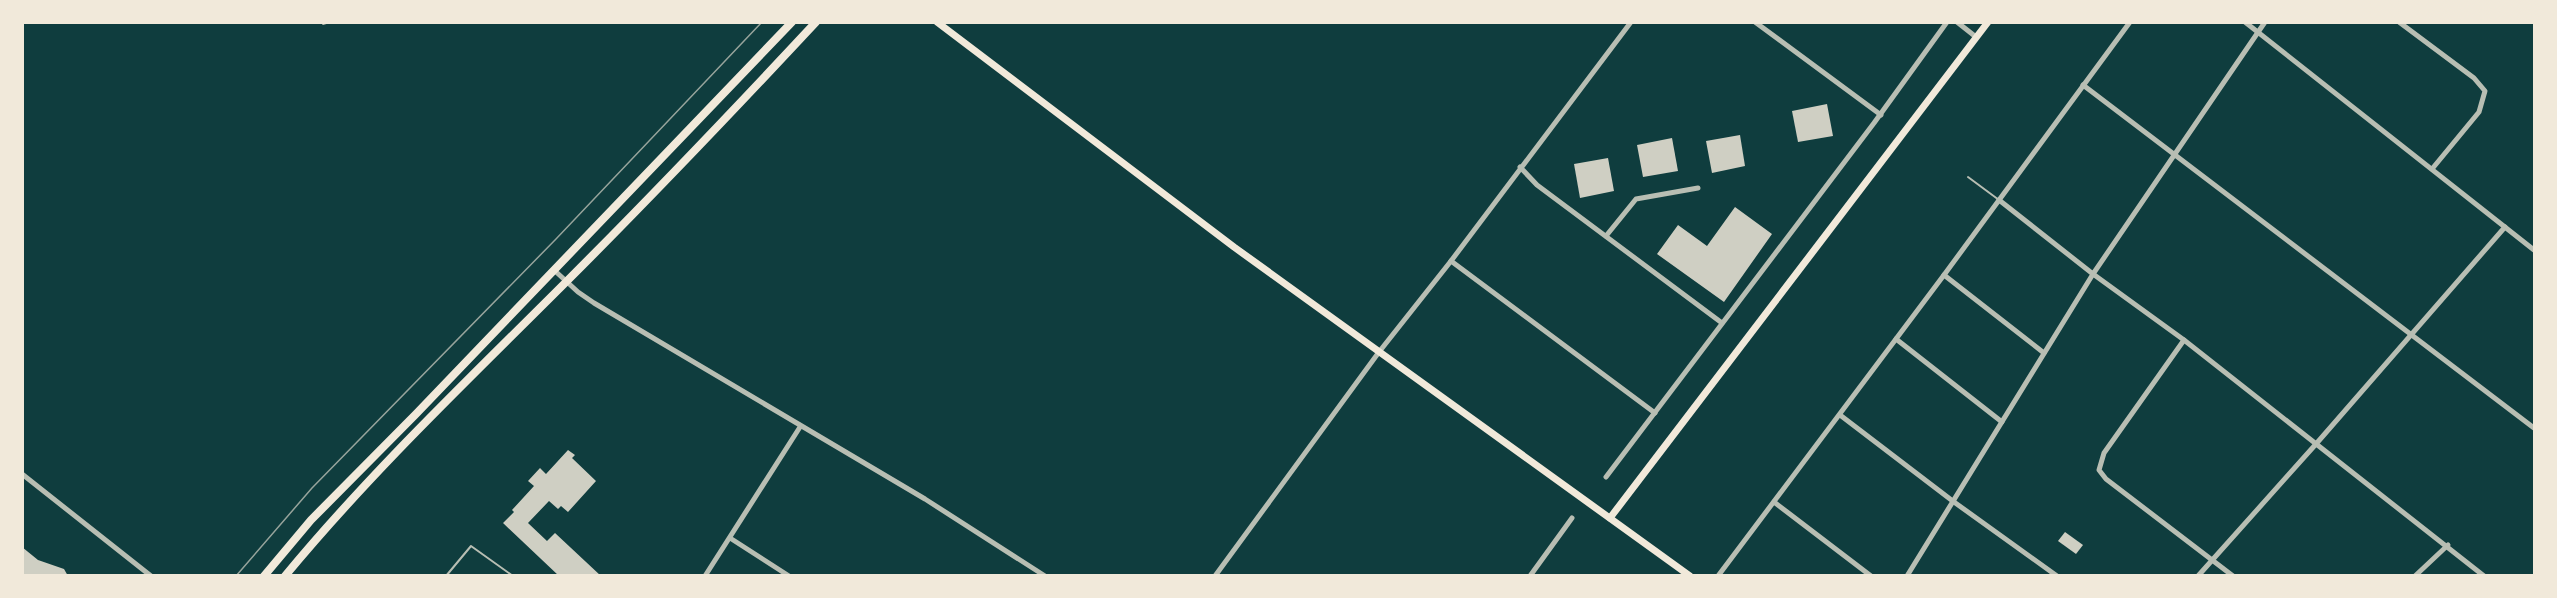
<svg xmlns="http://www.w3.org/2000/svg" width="2557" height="598" font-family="'Alegreya Sans',sans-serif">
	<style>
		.building { fill: #cfcfc3 }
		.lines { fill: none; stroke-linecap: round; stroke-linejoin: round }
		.path { stroke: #f1e9da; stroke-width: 1.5 }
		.service { stroke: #b8beb3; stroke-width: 2 }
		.minor { stroke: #b8beb3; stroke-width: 5 }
		.secondary { stroke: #f1e9da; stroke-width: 7 }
		.primary { stroke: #f1e9da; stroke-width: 8 }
		.tram { stroke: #97a49c; stroke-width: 1.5 }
	</style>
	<rect width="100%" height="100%" fill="#0f3d3e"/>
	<g class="building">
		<polygon points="1827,104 1833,136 1798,142 1792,111"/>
		<polygon points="1740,135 1745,166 1712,173 1706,141"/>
		<polygon points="1672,138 1678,171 1643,177 1637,145"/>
		<polygon points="1608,158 1614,191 1580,198 1574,164"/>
		<polygon points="1735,207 1772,234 1724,302 1657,254 1678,225 1707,246"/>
		<polygon points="568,450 575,455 572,458 596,481 568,512 561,506 558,509 549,501 528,523 547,541 555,533 601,576 559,576 503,523 514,512 512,510 534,486 528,481 540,468 546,474"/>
		<polygon points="2065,532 2083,545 2076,554 2058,541"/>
		<polygon points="22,547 38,560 64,569 68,576 22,576"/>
	</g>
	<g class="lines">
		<polyline class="path" points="323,24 332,22"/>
		<g class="service">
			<polyline points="1968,177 1999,200"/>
			<polyline points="446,576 471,546 513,576"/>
		</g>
		<g class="minor">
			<polyline points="1755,22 1881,115"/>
			<polyline points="1957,22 1976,37"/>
			<polyline points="2245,22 2534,250"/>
			<polyline points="2399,22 2474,78 2485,91 2479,112 2432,169"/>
			<polyline points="2083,85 2534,428"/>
			<polyline points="1520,167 1537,185 1722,323"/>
			<polyline points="1999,200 2093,274 2184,340 2484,576"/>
			<polyline points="1606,236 1636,199 1698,188"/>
			<polyline points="1451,261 1655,413"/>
			<polyline points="554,270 578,292 594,303 925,499 1045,576"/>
			<polyline points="1944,275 2044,353"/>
			<polyline points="1896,339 2002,422"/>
			<polyline points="2184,340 2104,453 2099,470 2106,479 2233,576"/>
			<polyline points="1840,415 1954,502 2057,576"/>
			<polyline points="22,474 151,576"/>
			<polyline points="1606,477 1874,123 1947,22"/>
			<polyline points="1774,502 1871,576"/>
			<polyline points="730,538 789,576"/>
			<polyline points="705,576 800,427"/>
			<polyline points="1215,576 1379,352 1451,261 1631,22"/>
			<polyline points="1530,576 1572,518"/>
			<polyline points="1718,576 1944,275 2130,22"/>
			<polyline points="1907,576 2093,274 2265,22"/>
			<polyline points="2198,576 2316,444 2505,227"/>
			<polyline points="2415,576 2448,545"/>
		</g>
		<g class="secondary">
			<polyline points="937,22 1234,247 1690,576"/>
			<polyline points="1610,518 1988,22"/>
		</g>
		<g class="primary">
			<polyline points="264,576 311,520 416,414 792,22"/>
			<path d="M285,576c86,-104 184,-197 279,-292 86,-86 169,-173 252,-262"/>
		</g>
		<polyline class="tram" points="236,576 312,488 556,239 762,22"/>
	</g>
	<rect width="2557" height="598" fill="none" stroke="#f1e9da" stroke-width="48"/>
</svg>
